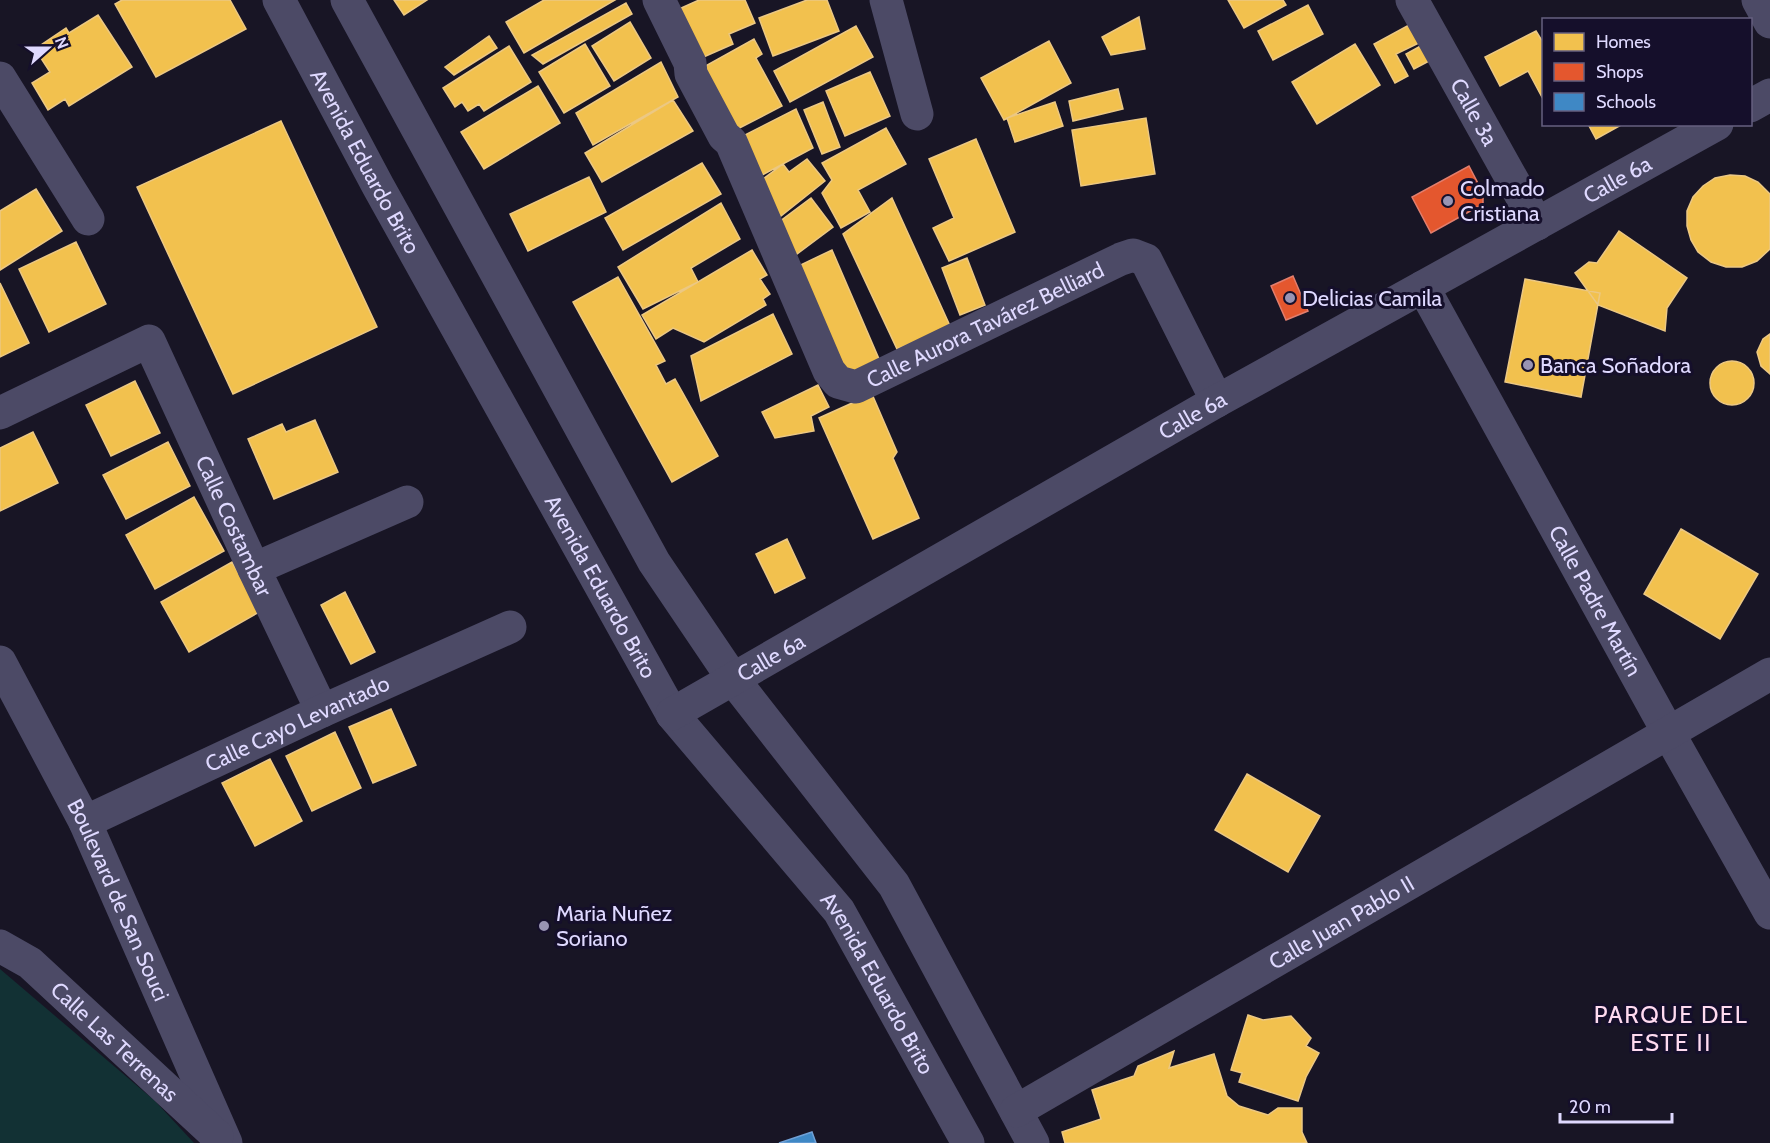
<svg xmlns="http://www.w3.org/2000/svg" width="1770" height="1143" viewBox="0 0 1770 1143" font-family="Cabin,sans-serif">
  <rect width="100%" height="100%" fill="#181525"/>
  <path fill="#123134" d="M 0,969 L 155,1101 L 194,1143 L 0,1143 Z"/>
  <path fill="#f2c14e" stroke="#ecc883" stroke-width="1.5" d="M 122,0 L 230,0 L 246,29 L 156,77 L 115,4 Z
    M 394,0 L 427,0 L 404,15 Z
    M 544,0 L 615,0 L 524,53 L 506,22 Z
    M 699,0 L 745,0 L 755,23 L 729,34 L 733,44 L 690,63 L 668,14 Z
    M 807,0 L 827,0 L 839,31 L 773,56 L 759,18 Z
    M 1228,0 L 1283,0 L 1286,5 L 1244,28 Z
    M 626,3 L 632,14 L 543,64 L 532,55 Z
    M 1308,5 L 1323,34 L 1273,60 L 1258,31 Z
    M 98,15 L 132,67 L 69,106 L 65,99 L 48,110 L 32,83 L 50,72 L 35,49 L 66,28 L 69,33 Z
    M 1139,17 L 1145,49 L 1111,55 L 1102,37 Z
    M 630,22 L 651,58 L 614,81 L 592,46 Z
    M 1409,25 L 1419,43 L 1396,54 L 1408,76 L 1395,83 L 1374,44 Z
    M 856,26 L 873,57 L 790,102 L 774,71 Z
    M 1536,31 L 1544,44 L 1544,101 L 1528,71 L 1500,86 L 1485,57 Z
    M 489,36 L 497,48 L 454,75 L 445,67 Z
    M 754,39 L 762,54 L 756,58 L 782,106 L 724,136 L 691,74 Z
    M 1049,41 L 1071,83 L 1004,120 L 981,78 Z
    M 585,44 L 610,86 L 564,113 L 539,72 Z
    M 1355,44 L 1380,85 L 1317,124 L 1292,82 Z
    M 1424,44 L 1433,59 L 1414,69 L 1406,54 Z
    M 509,46 L 531,82 L 484,111 L 479,104 L 468,111 L 462,102 L 455,107 L 443,88 Z
    M 661,62 L 678,97 L 593,145 L 576,113 Z
    M 870,72 L 890,116 L 845,136 L 826,91 Z
    M 538,86 L 560,123 L 484,169 L 461,132 Z
    M 1118,89 L 1123,109 L 1073,121 L 1069,101 Z
    M 673,100 L 693,131 L 602,182 L 585,153 Z
    M 823,102 L 840,147 L 822,154 L 804,110 Z
    M 1055,102 L 1063,126 L 1015,142 L 1007,118 Z
    M 796,109 L 813,148 L 751,181 L 731,142 Z
    M 1146,118 L 1155,174 L 1081,186 L 1072,130 Z
    M 281,121 L 377,327 L 233,394 L 137,187 Z
    M 1588,124 L 1623,124 L 1596,139 Z
    M 886,128 L 906,164 L 858,190 L 870,212 L 841,228 L 822,193 L 832,180 L 822,163 Z
    M 976,139 L 1015,232 L 949,261 L 933,228 L 954,218 L 929,159 Z
    M 807,159 L 825,181 L 776,220 L 751,188 L 783,164 L 789,172 Z
    M 702,163 L 721,194 L 623,250 L 605,218 Z
    M 1730,175 L 1745,176 L 1758,182 L 1770,194 L 1770,249 L 1757,261 L 1742,267 L 1726,267 L 1711,262 L 1698,252 L 1691,240 L 1687,226 L 1687,211 L 1693,197 L 1703,186 L 1715,178 Z
    M 589,177 L 606,212 L 528,251 L 510,214 Z
    M 36,189 L 62,231 L 0,270 L 0,211 Z
    M 811,198 L 833,227 L 793,257 L 771,228 Z
    M 892,198 L 951,328 L 897,349 L 843,234 Z
    M 721,203 L 740,239 L 691,268 L 698,282 L 643,309 L 618,267 Z
    M 1619,231 L 1687,278 L 1667,308 L 1665,331 L 1598,305 L 1575,273 L 1589,262 L 1597,263 Z
    M 76,242 L 106,304 L 49,332 L 19,269 Z
    M 752,250 L 767,275 L 760,279 L 770,294 L 763,299 L 766,305 L 704,342 L 673,328 L 656,339 L 642,315 Z
    M 832,250 L 879,359 L 847,375 L 790,270 Z
    M 967,258 L 985,305 L 960,315 L 942,268 Z
    M 618,277 L 665,361 L 656,365 L 666,384 L 675,379 L 718,456 L 672,482 L 573,302 Z
    M 1525,279 L 1600,293 L 1581,397 L 1505,382 Z
    M 0,283 L 29,343 L 0,357 Z
    M 773,314 L 792,354 L 701,401 L 691,356 Z
    M 1770,334 L 1770,374 L 1761,366 L 1757,352 L 1763,339 Z
    M1710 383a22 22 0 1 1 44 0a22 22 0 1 1-44 0Z
    M 135,381 L 160,433 L 111,456 L 86,405 Z
    M 818,385 L 829,407 L 811,416 L 814,431 L 775,438 L 762,412 Z
    M 872,394 L 897,452 L 893,458 L 919,518 L 873,539 L 819,418 Z
    M 315,420 L 338,472 L 274,499 L 248,439 L 282,424 L 286,432 Z
    M 33,432 L 58,483 L 0,511 L 0,448 Z
    M 168,442 L 190,486 L 126,519 L 103,475 Z
    M 194,497 L 224,551 L 155,589 L 126,535 Z
    M 1681,529 L 1758,574 L 1720,639 L 1644,594 Z
    M 787,539 L 805,578 L 775,593 L 756,554 Z
    M 232,562 L 261,611 L 189,652 L 161,602 Z
    M 345,592 L 375,652 L 351,664 L 321,605 Z
    M 391,709 L 416,765 L 373,783 L 349,727 Z
    M 335,732 L 361,788 L 312,811 L 286,756 Z
    M 270,759 L 302,821 L 255,846 L 222,783 Z
    M 1247,774 L 1320,816 L 1288,872 L 1215,830 Z
    M 1248,1015 L 1263,1020 L 1291,1016 L 1311,1038 L 1306,1046 L 1319,1053 L 1306,1077 L 1298,1101 L 1239,1082 L 1242,1073 L 1231,1070 Z
    M 1174,1051 L 1169,1068 L 1214,1054 L 1227,1096 L 1239,1106 L 1268,1115 L 1278,1108 L 1302,1108 L 1302,1132 L 1307,1143 L 1065,1143 L 1062,1132 L 1101,1119 L 1092,1090 L 1134,1076 L 1138,1066 Z"/>
  <path fill="#e4572e" stroke="#e27e6d" stroke-width="1.5" d="M 1469,166 L 1483,193 L 1483,204 L 1431,233 L 1412,197 Z
    M 1293,276 L 1308,311 L 1286,320 L 1271,286 Z"/>
  <path fill="#3f88c5" stroke="#6fa0d6" stroke-width="1.5" d="M 812,1132 L 816,1143 L 779,1143 Z"/>
  <g fill="none" stroke-linecap="round" stroke-linejoin="round">
    <g stroke="#4c4a66" stroke-width="33">
      <path id="s1" d="M 279,0 L 378,186 L 672,714 L 839,911 L 968,1143"/>
      <path d="M 347,0 L 654,562 L 733,679 L 894,885 L 1033,1143"/>
      <path id="s2" d="M 659,0 L 690,63 L 691,74 L 724,136 L 731,142 L 829,371 L 838,382 L 856,387 L 1121,259 L 1133,255 L 1146,260 L 1217,401"/>
      <path d="M 886,0 L 917,114"/>
      <path id="s3" d="M 1412,0 L 1537,224"/>
      <path d="M 1758,0 L 1770,22"/>
      <path d="M 0,78 L 88,219"/>
      <path d="M 1750,106 L 1770,95"/>
      <path id="s4" d="M 1423,287 L 1668,732 L 1770,913"/>
      <path id="s5" d="M 0,413 L 149,341 L 254,569 L 322,711"/>
      <path d="M 254,569 L 407,502"/>
      <path id="s6" d="M 0,662 L 85,822 L 226,1143"/>
      <path id="s7" d="M 672,714 L 1217,401 L 1717,124"/>
      <path id="s8" d="M 85,822 L 322,711 L 510,627"/>
      <path id="s9" d="M 0,946 L 30,963 L 217,1136"/>
      <path id="s10" d="M 1016,1111 L 1770,674"/>
    </g>
  </g>
  <g fill="#9994b3" stroke="#150f2b" stroke-width="2">
    <circle cx="1448" cy="201" r="6"/>
    <circle cx="1290" cy="298" r="6"/>
    <circle cx="1528" cy="365" r="6"/>
    <circle cx="544" cy="926" r="6"/>
  </g>
  <g text-anchor="middle" stroke-width="6" stroke-linejoin="round" paint-order="stroke">
    <g font-size="22" fill="#dfd9ff" stroke="#150f2b">
      <text dy="8" stroke="none"><textPath href="#s3" startOffset="128">Calle 3a</textPath></text>
      <text dy="8" stroke="none"><textPath href="#s1" startOffset="183">Avenida Eduardo Brito</textPath></text>
      <text dy="8" stroke="none"><textPath href="#s7" startOffset="1086">Calle 6a</textPath></text>
      <text dy="8" stroke="none"><textPath href="#s2" startOffset="586">Calle Aurora Tavárez Belliard</textPath></text>
      <text dy="8" stroke="none"><textPath href="#s7" startOffset="600">Calle 6a</textPath></text>
      <text dy="8" stroke="none"><textPath href="#s5" startOffset="369">Calle Costambar</textPath></text>
      <text dy="8" stroke="none"><textPath href="#s1" startOffset="669">Avenida Eduardo Brito</textPath></text>
      <text dy="8" stroke="none"><textPath href="#s4" startOffset="358">Calle Padre Martín</textPath></text>
      <text dy="8" stroke="none"><textPath href="#s7" startOffset="114">Calle 6a</textPath></text>
      <text dy="8" stroke="none"><textPath href="#s8" startOffset="234">Calle Cayo Levantado</textPath></text>
      <text dy="8" stroke="none"><textPath href="#s6" startOffset="266">Boulevard de San Souci</textPath></text>
      <text dy="8" stroke="none"><textPath href="#s10" startOffset="376">Calle Juan Pablo II</textPath></text>
      <text dy="8" stroke="none"><textPath href="#s1" startOffset="1155">Avenida Eduardo Brito</textPath></text>
      <text dy="8" stroke="none"><textPath href="#s9" startOffset="150">Calle Las Terrenas</textPath></text>
    </g>
    <g font-size="22" fill="#dfd9ff" stroke="#150f2b" text-anchor="start">
      <text x="1460" y="196">Colmado<tspan x="1460" dy="25">Cristiana</tspan></text>
      <text x="1302" y="306">Delicias Camila</text>
      <text x="1540" y="373">Banca Soñadora</text>
      <text x="556" y="921">Maria Nuñez<tspan x="556" dy="25">Soriano</tspan></text>
    </g>
    <g font-size="24" letter-spacing="1.5" fill="#ffdbf0" stroke="#150f2b">
      <text x="1671" y="1023">PARQUE DEL<tspan x="1671" dy="28">ESTE II</tspan></text>
    </g>
  </g>
  <rect x="1542" y="18" width="210" height="108" fill="#150f2b" stroke="#666080" stroke-width="1.5"/>
  <rect x="1554" y="33" width="30" height="18" fill="#f2c14e" stroke="#666080" stroke-width="1.5"/>
  <text x="1596" y="48" font-size="18" fill="#dfd9ff">Homes</text>
  <rect x="1554" y="63" width="30" height="18" fill="#e4572e" stroke="#666080" stroke-width="1.5"/>
  <text x="1596" y="78" font-size="18" fill="#dfd9ff">Shops</text>
  <rect x="1554" y="93" width="30" height="18" fill="#3f88c5" stroke="#666080" stroke-width="1.5"/>
  <text x="1596" y="108" font-size="18" fill="#dfd9ff">Schools</text>
  <g transform="translate(48 48) rotate(69)" stroke="#150f2b" stroke-width="4.5" paint-order="stroke">
  <path d="M0-4.5L10 22L0 15L-10 22Z" fill="#dfd9ff"/>
  <text y="-9" font-size="16" font-weight="bold" text-anchor="middle" fill="#dfd9ff">N</text>
  </g>
  <path d="M1560 1113v9h112v-9" fill="none" stroke="#dfd9ff" stroke-width="3"/>
  <text x="1569" y="1113" font-size="18" fill="#dfd9ff" stroke="#150f2b" stroke-width="4.5" paint-order="stroke">20 m</text>
</svg>
